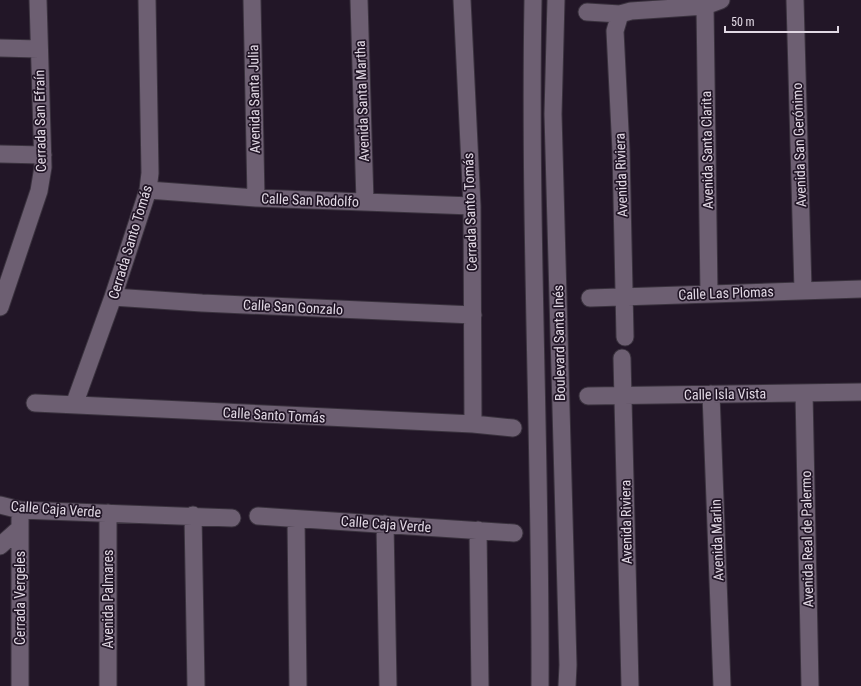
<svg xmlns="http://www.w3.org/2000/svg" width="861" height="686" viewBox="0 0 861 686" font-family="'Roboto Condensed',sans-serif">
  <rect width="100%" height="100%" fill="#221627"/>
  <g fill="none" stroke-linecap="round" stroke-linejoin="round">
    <defs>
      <path id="minor" d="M 252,0 L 256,198
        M 359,0 L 365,202
        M 462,0 L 472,206 L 473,424
        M 533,0 C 529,229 541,457 540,686
        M 556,0 L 553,114 L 568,665 L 567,686
        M 795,0 L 803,290
        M 705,6 L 709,294
        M 587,12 L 620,14 L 631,11 L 705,6 L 721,0
        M 620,14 L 615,31 L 621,151 L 625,337
        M 0,48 L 39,49
        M 0,154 L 43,155
        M 148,190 L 256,198 L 472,206
        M 113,297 L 202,303 L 473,315
        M 590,298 L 861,289
        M 0,307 L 39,191 L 43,167 L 38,0
        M 622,358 L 630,686
        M 804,393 L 810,686
        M 711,394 L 722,686
        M 588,396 L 861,392
        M 35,403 L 473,424 L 513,428
        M 74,405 L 113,297 L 148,190 L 150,173 L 147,0
        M 0,505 L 20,510 L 232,518
        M 20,510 L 20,686
        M 193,515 L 196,686
        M 258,516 L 514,533
        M 296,519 L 298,686
        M 385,524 L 388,686
        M 478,530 L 480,686
        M 0,546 L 20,528
        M 108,686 L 108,513"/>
    </defs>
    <use href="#minor" stroke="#3a323e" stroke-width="19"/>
    <use href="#minor" stroke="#6d5f72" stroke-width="17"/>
  </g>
  <g text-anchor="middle" stroke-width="3.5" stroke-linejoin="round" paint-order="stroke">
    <g font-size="14" fill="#e1d8e4" stroke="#221627">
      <text transform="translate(254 99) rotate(-91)" y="5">Avenida Santa Julia</text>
      <text transform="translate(362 101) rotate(-92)" y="5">Avenida Santa Martha</text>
      <text transform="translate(40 121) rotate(-91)" y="5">Cerrada San Efraín</text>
      <text transform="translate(799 145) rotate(-92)" y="5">Avenida San Gerónimo</text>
      <text transform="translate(707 150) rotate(-91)" y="5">Avenida Santa Clarita</text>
      <text transform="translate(621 175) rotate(-92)" y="5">Avenida Riviera</text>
      <text transform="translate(310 200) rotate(2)" y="5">Calle San Rodolfo</text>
      <text transform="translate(470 212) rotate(-92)" y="5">Cerrada Santo Tomás</text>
      <text transform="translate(130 242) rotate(-73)" y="5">Cerrada Santo Tomás</text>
      <text transform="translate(726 293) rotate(-2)" y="5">Calle Las Plomas</text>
      <text transform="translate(293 307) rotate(3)" y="5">Calle San Gonzalo</text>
      <text transform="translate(559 343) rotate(-91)" y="5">Boulevard Santa Inés</text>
      <text transform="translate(725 394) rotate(-1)" y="5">Calle Isla Vista</text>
      <text transform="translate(274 415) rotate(3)" y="5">Calle Santo Tomás</text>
      <text transform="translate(56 509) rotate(4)" y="5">Calle Caja Verde</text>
      <text transform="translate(626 522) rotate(-91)" y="5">Avenida Riviera</text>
      <text transform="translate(386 524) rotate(4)" y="5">Calle Caja Verde</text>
      <text transform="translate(807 539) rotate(-91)" y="5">Avenida Real de Palermo</text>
      <text transform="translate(717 540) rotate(-92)" y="5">Avenida Marlin</text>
      <text transform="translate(20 598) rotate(-90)" y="5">Cerrada Vergeles</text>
      <text transform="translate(108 599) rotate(-90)" y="5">Avenida Palmares</text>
    </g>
  </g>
  <path d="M725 26v6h113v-6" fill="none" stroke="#e1d8e4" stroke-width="2"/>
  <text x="731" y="26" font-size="12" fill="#e1d8e4" stroke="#221627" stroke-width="3" paint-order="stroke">50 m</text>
</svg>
